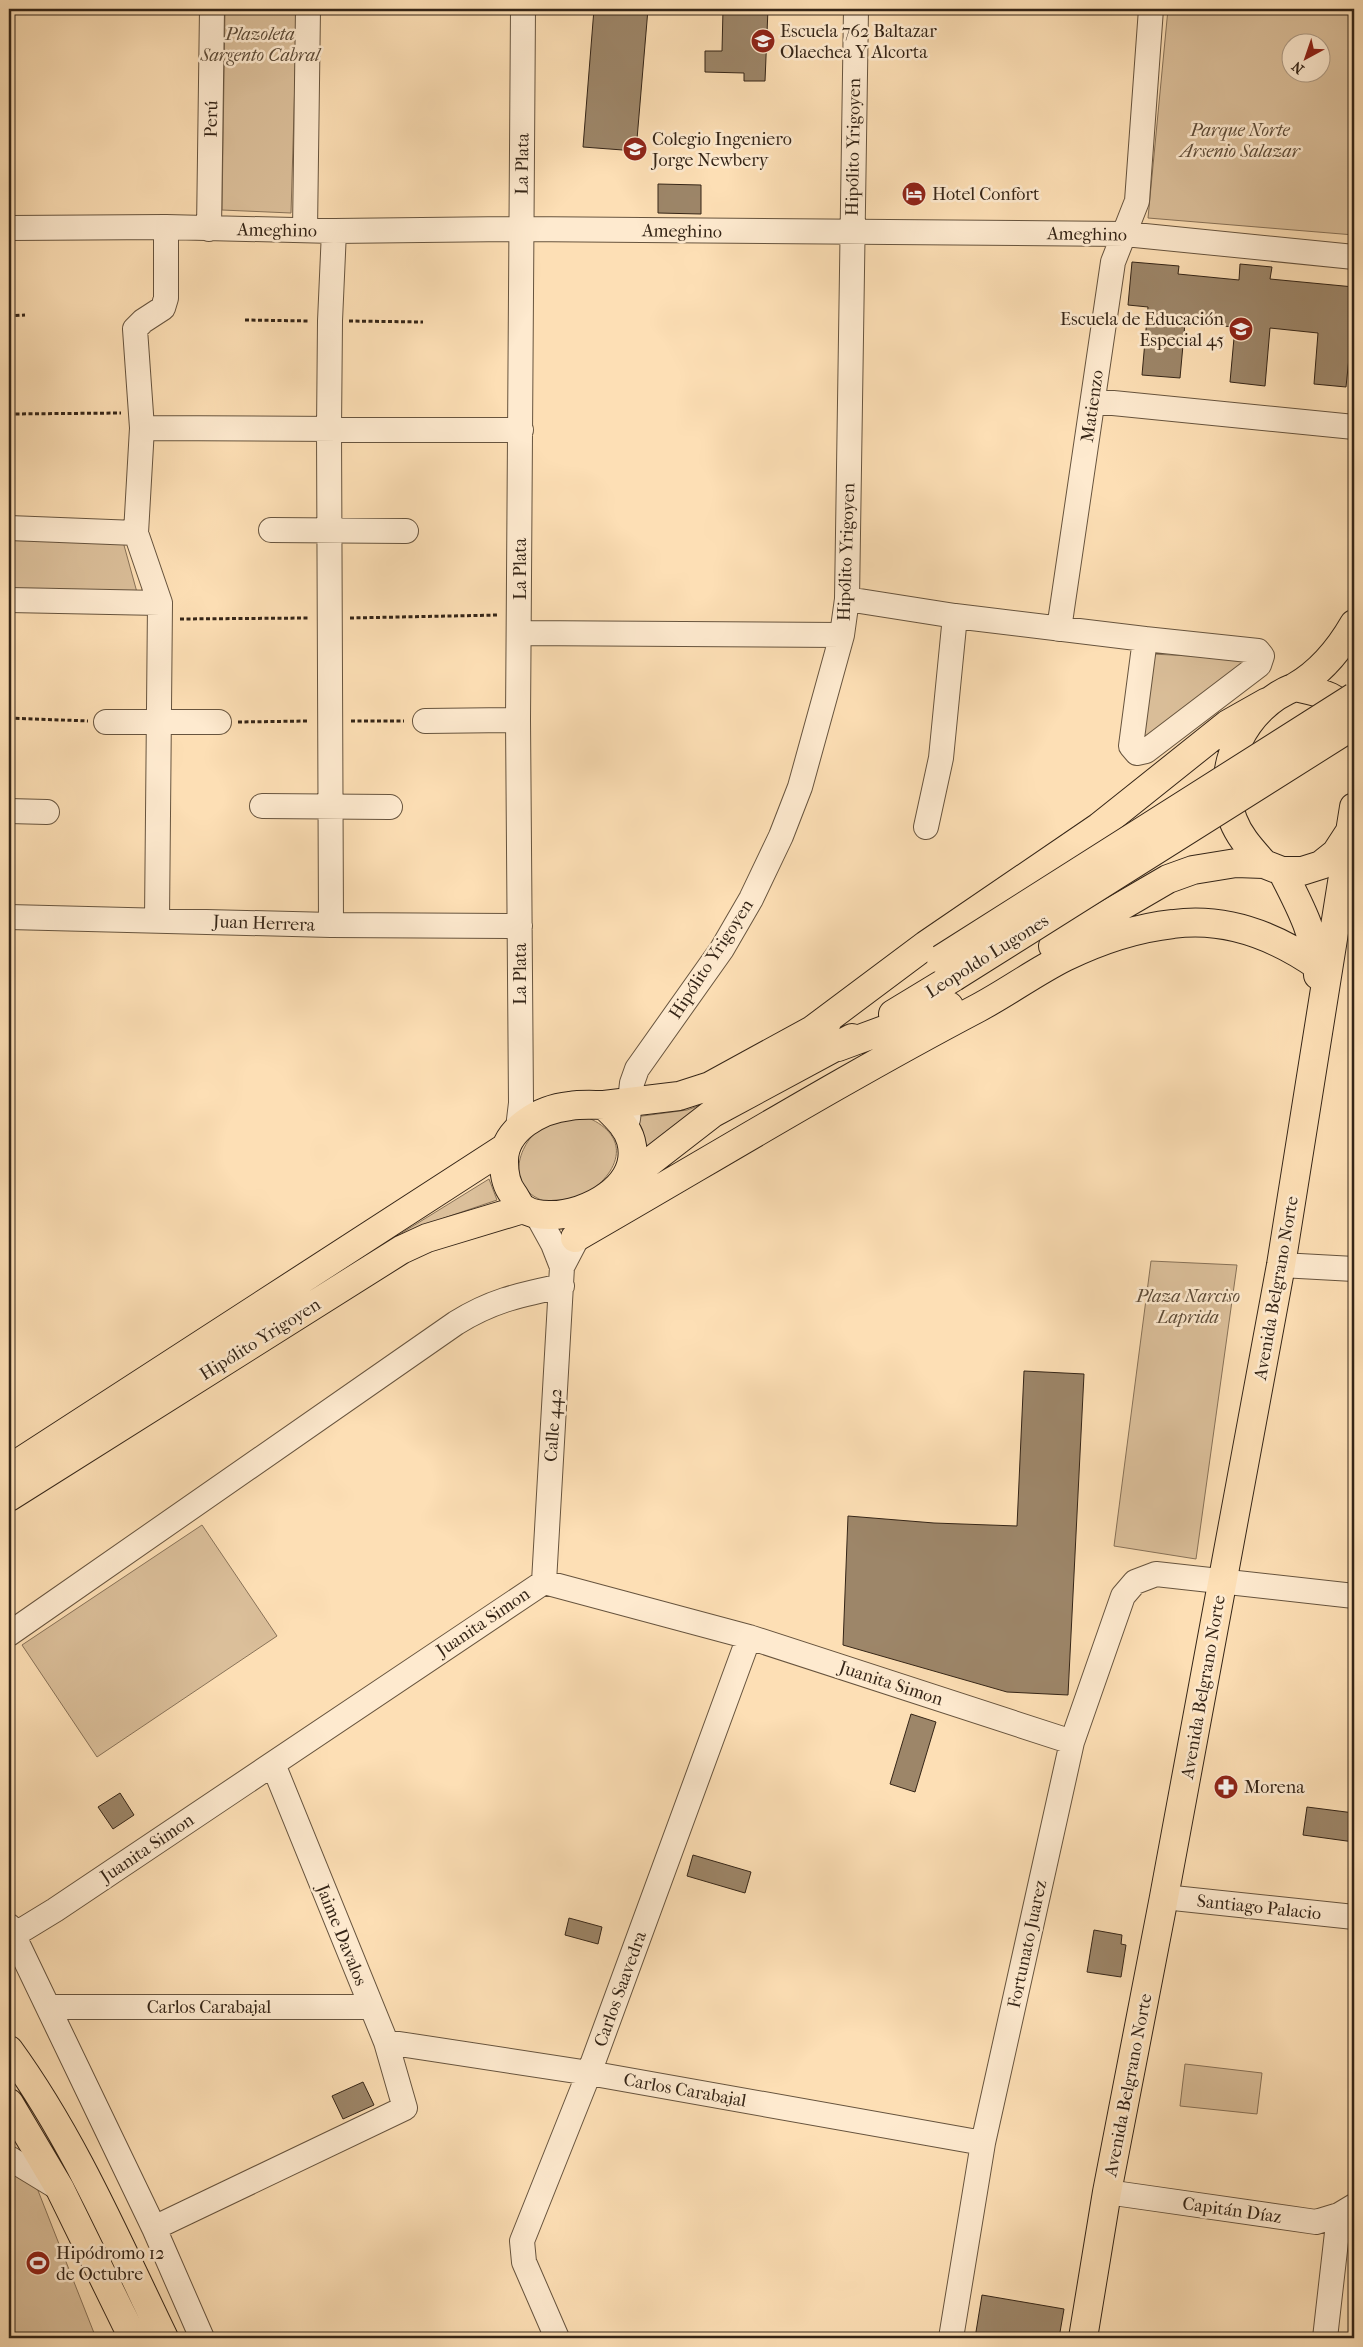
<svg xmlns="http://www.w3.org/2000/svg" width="1363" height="2347" viewBox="0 0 1363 2347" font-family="'IM FELL French Canon',serif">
  <rect width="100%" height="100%" fill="#fddfb5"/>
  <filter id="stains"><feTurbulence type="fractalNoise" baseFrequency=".004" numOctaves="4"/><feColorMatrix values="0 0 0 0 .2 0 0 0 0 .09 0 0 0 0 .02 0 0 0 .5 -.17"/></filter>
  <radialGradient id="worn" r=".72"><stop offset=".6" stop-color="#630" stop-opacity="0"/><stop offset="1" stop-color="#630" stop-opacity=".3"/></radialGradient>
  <path fill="#dbbf9a" stroke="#887258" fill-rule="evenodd" d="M 225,9 L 297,9 L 291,213 L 222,210 Z
    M 1168,9 L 1354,9 L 1354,235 L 1148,218 ZM 1320,42 L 1320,72 L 1290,72 L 1290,42 Z
    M 9,537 L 122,538 L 138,596 L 9,594 Z
    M 1152,654 L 1251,659 L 1145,739 L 1140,736 Z
    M 718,1099 L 646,1152 L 642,1129 L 635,1117 L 687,1110 Z
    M 584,1116 C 663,1147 578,1221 537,1198 C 503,1180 522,1135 550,1122 C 559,1117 574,1118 584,1116 Z
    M 489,1179 L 497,1200 L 444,1218 L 392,1239 Z
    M 1151,1261 L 1237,1265 L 1196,1559 L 1114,1546 Z
    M 202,1525 L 277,1636 L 97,1757 L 22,1645 Z
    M 1185,2064 L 1262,2073 L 1257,2114 L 1180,2106 Z
    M 9,2147 L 37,2188 L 96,2338 L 9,2338 Z"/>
  <path fill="#9d8669" stroke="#352517" d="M 594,9 L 648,9 L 636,151 L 583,147 Z
    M 723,9 L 768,9 L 765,81 L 744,81 L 744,73 L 705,72 L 705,51 L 722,51 Z
    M 658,184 L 701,185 L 701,214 L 658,213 Z
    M 1132,262 L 1179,266 L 1178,274 L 1239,280 L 1240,264 L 1272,267 L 1270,279 L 1354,287 L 1354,338 L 1351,338 L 1346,387 L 1314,384 L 1318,333 L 1270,328 L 1265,386 L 1230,382 L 1235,327 L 1185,323 L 1180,378 L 1142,375 L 1148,307 L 1128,305 Z
    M 1024,1371 L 1084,1374 L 1068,1695 L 1007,1692 L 843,1645 L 848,1516 L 934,1523 L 1017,1526 Z
    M 911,1714 L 936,1722 L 915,1792 L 890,1784 Z
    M 120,1793 L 134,1815 L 113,1829 L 98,1807 Z
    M 1307,1807 L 1354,1813 L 1354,1842 L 1303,1835 Z
    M 693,1855 L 751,1872 L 745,1893 L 687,1876 Z
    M 569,1918 L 602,1927 L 598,1944 L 565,1935 Z
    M 1094,1930 L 1122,1935 L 1121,1944 L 1126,1945 L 1121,1977 L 1087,1972 Z
    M 363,2082 L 374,2105 L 343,2119 L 332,2096 Z
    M 982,2295 L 1064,2309 L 1059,2338 L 975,2338 Z"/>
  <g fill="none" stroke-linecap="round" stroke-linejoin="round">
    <defs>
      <path id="minor" d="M 166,227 L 166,298 L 163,308 L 143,321 L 135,329 L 142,428 L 521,430
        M 9,228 L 166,227 L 334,231 L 521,229 L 1125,234 L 1354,257
        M 209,229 L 212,9
        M 305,230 L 308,9
        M 1093,401 L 1354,427
        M 9,528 L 136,533 L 160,603
        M 271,530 L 406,531
        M 136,533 L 142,428
        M 847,599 L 955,616 L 1145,639
        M 9,600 L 160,603 L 157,920
        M 1059,629 L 1113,262 L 1137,201 L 1151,9
        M 519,633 L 842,635
        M 1145,639 L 1258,651 L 1262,656 L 1259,665 L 1146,751 L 1137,753 L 1131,746 Z
        M 425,721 L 518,720
        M 106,722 L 219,722
        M 262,806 L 390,807
        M 9,811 L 47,812
        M 926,827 L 941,758 L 955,616
        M 9,917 L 331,925 L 520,926
        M 331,925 L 329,429 L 330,321 L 334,231
        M 628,1119 L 632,1083 L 637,1069 L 722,949 L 751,899 L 781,836 L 800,787 L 842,635 L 847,599 L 856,9
        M 518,1128 L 521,1103 L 518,720 L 523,9
        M 537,1215 L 553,1244 L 562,1267 L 585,1223
        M 1281,1265 L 1354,1269
        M 544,1582 L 562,1267
        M 9,1634 L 456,1323 C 493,1300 520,1295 562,1286
        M 1164,1897 L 1354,1917
        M 9,1926 L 154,2228 L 202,2338
        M 14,1935 L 55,1910 L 544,1582 L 749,1637 L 1072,1742
        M 48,2007 L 370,2007
        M 386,2042 L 589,2073 L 983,2143
        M 9,2158 L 60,2189
        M 1107,2192 L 1316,2222 L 1339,2215 L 1354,2206
        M 154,2228 L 405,2108 L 386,2042 L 273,1764
        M 557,2338 L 524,2262 L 522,2241 L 589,2073 L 749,1637
        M 951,2338 L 983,2143 L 1072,1742 L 1123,1596 L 1135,1582 L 1156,1574 L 1354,1596
        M 1325,2338 L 1339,2215"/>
      <path id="major" d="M 1295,687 C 1321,672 1339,650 1354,624
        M 1264,864 C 1252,850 1240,838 1233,820 C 1214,768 1245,706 1295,687 C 1322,693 1337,695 1354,718
        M 1282,871 C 1299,904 1317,937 1318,975
        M 1053,946 L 1168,879 L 1193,870 L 1236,863 L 1264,864 L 1282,871 L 1302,871 L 1321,865 L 1336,853 L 1349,833
        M 893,1014 L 954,977
        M 811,1031 L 926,945 L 1099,827 L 1228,724 L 1267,702
        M 838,1047 L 949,1006
        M 604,1105 C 615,1116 627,1126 631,1141 C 643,1186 586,1216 549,1215 C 541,1215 531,1214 524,1209 C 519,1206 516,1198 513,1194 C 506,1185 504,1173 504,1162 C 503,1129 541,1109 570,1106 C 581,1104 593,1105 604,1105 Z
        M 604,1105 L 679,1096 L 710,1086 L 827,1022
        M 620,1185 L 713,1113 L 852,1038
        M 575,1238 C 709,1161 841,1080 978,1008 C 1008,992 1035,972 1065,957 C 1098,941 1136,928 1173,924 C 1225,917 1275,936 1318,966
        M 9,1469 L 503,1149
        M 9,1497 L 401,1250 L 427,1238 L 523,1209
        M 1083,2338 L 1107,2192 L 1164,1897 L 1281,1265 L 1354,807"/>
      <path id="highway" d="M 9,2050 C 73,2138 117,2241 164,2338
        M 9,2103 L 60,2189 L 133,2338"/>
    </defs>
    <use href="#minor" stroke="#67543e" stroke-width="26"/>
    <use href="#major" stroke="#352517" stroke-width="30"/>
    <use href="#highway" stroke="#352517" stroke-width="30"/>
    <path stroke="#352517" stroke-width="3" stroke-dasharray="4 2.5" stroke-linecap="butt" d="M 9,316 L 25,315
      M 245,320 L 310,321
      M 349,321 L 423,322
      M 9,414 L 121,413
      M 350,618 L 499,615
      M 180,619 L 309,618
      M 9,718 L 88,721
      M 351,721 L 404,721
      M 238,722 L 309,721"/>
    <use href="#minor" stroke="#feeacf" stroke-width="24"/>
    <use href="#major" stroke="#fddfb5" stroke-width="28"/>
    <use href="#highway" stroke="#fddfb5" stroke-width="28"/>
    <defs>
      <path id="major-bridge" d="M 941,959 L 1354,697
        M 954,977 L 1354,725"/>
    </defs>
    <use href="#major-bridge" stroke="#352517" stroke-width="30" stroke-linecap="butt"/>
    <use href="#major-bridge" stroke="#fddfb5" stroke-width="28"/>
  </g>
  <defs>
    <symbol id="school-disc" viewBox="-11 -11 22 22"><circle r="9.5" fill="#8f2418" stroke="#feeacf"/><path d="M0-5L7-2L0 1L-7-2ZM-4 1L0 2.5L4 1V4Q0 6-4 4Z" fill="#fff"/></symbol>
    <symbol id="hotel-disc" viewBox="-11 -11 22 22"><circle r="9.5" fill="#8f2418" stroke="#feeacf"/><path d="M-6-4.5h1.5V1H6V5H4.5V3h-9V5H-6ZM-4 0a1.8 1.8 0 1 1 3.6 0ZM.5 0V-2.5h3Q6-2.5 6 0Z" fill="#fff"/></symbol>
    <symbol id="pharmacy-disc" viewBox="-11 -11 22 22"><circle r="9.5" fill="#8f2418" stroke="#feeacf"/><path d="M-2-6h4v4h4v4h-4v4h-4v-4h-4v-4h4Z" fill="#fff"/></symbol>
    <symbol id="stadium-disc" viewBox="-11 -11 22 22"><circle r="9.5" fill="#8f2418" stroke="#feeacf"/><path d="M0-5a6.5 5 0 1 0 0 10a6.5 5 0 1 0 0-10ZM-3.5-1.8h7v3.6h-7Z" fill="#fff"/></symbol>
  </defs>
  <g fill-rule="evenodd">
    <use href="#school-disc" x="749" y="27" width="28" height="28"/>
    <use href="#school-disc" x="621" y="135" width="28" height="28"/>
    <use href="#hotel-disc" x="900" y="180" width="28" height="28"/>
    <use href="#school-disc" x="1227" y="315" width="28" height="28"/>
    <use href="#pharmacy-disc" x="1212" y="1773" width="28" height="28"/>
    <use href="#stadium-disc" x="24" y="2249" width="28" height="28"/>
  </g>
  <g text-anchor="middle" stroke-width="5" stroke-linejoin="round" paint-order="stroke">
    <g font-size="18" fill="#352517" stroke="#feeacf" text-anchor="start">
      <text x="780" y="37">Escuela 762 Baltazar<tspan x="780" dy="21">Olaechea Y Alcorta</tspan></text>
      <text x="652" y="145">Colegio Ingeniero<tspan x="652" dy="21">Jorge Newbery</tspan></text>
      <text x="932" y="200">Hotel Confort</text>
      <text x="1224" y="325" text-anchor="end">Escuela de Educación<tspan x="1224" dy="21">Especial 45</tspan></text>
      <text x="1244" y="1793">Morena</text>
      <text x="56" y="2259">Hipódromo 12<tspan x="56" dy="21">de Octubre</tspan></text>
    </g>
    <g font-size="18" font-style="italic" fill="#5e4c38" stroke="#feeacf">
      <text x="260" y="40">Plazoleta<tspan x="260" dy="21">Sargento Cabral</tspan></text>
      <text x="1240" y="136">Parque Norte<tspan x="1240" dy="21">Arsenio Salazar</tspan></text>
      <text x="1188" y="1302">Plaza Narciso<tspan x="1188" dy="21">Laprida</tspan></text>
    </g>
    <g font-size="18" fill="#352517" stroke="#feeacf">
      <text transform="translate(211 119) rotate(-89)" y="6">Perú</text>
      <text transform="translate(853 147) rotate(-89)" y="6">Hipólito Yrigoyen</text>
      <text transform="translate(522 164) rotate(-89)" y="6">La Plata</text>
      <text transform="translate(277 230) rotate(1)" y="6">Ameghino</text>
      <text transform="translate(682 231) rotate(1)" y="6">Ameghino</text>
      <text transform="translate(1087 234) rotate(1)" y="6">Ameghino</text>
      <text transform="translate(1092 406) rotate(-82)" y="6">Matienzo</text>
      <text transform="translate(846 552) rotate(-88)" y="6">Hipólito Yrigoyen</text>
      <text transform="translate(520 569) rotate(-90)" y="6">La Plata</text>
      <text transform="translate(264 923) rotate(2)" y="6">Juan Herrera</text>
      <text transform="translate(987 956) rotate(-32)" y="6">Leopoldo Lugones</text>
      <text transform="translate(711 959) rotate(-57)" y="6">Hipólito Yrigoyen</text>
      <text transform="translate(520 974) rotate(-90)" y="6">La Plata</text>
      <text transform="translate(1276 1288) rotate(-80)" y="6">Avenida Belgrano Norte</text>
      <text transform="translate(260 1339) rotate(-32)" y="6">Hipólito Yrigoyen</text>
      <text transform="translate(553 1425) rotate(-86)" y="6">Calle 442</text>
      <text transform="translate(483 1622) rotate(-34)" y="6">Juanita Simon</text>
      <text transform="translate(891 1683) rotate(18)" y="6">Juanita Simon</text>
      <text transform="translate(1203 1687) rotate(-80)" y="6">Avenida Belgrano Norte</text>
      <text transform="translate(147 1848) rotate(-34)" y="6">Juanita Simon</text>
      <text transform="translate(1259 1907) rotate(6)" y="6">Santiago Palacio</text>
      <text transform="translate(342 1935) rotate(68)" y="6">Jaime Davalos</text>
      <text transform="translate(1027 1944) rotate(-78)" y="6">Fortunato Juarez</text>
      <text transform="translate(620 1989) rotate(-70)" y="6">Carlos Saavedra</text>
      <text x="209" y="2013">Carlos Carabajal</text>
      <text transform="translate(1128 2085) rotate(-79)" y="6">Avenida Belgrano Norte</text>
      <text transform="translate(685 2090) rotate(10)" y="6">Carlos Carabajal</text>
      <text transform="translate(1232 2210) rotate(8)" y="6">Capitán Díaz</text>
    </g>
  </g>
  <rect width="1363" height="2347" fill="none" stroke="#fddfb5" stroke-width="30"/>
  <rect x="10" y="10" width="1343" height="2327" fill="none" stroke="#352517" stroke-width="2.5"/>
  <rect x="15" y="15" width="1333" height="2317" fill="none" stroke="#352517"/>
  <g transform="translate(1306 58) rotate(220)"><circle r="24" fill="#feeacf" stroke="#ae9b85"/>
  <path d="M0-4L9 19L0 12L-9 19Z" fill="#8f2418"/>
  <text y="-8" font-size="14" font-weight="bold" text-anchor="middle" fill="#352517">N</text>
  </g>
  <rect width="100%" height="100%" filter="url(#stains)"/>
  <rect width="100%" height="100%" fill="url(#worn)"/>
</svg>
